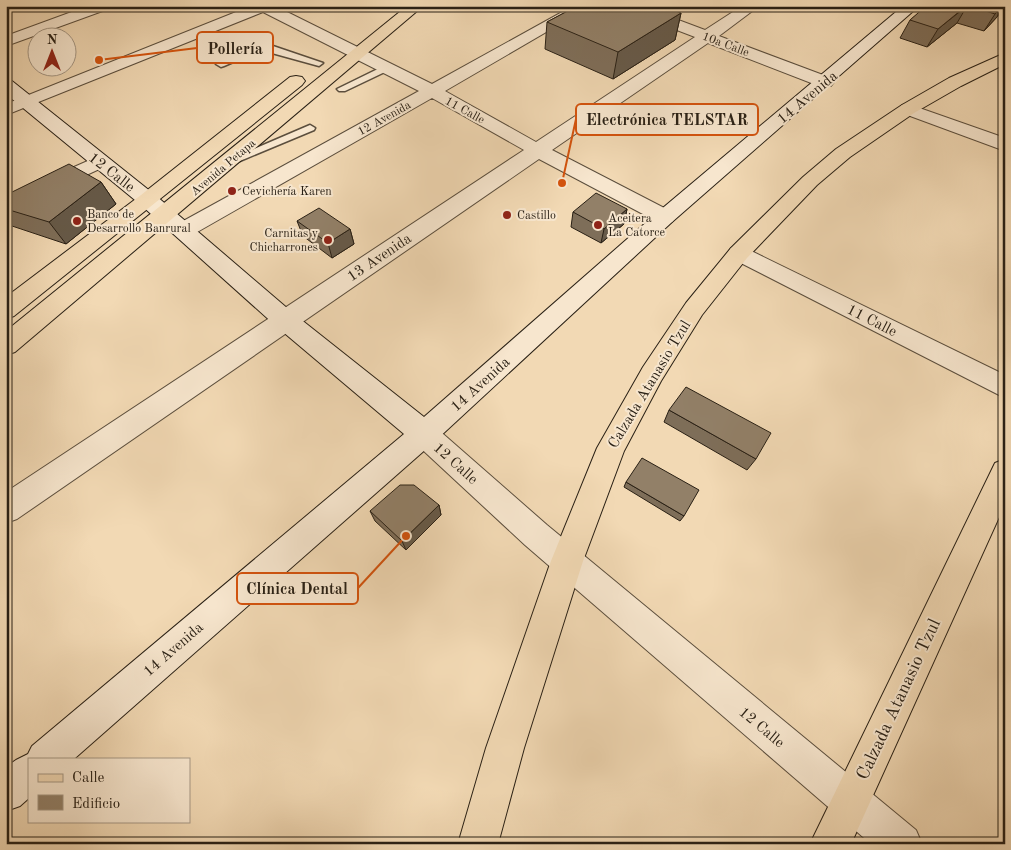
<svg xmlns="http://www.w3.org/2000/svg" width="1011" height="850" viewBox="0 0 1011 850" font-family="'Old Standard TT',serif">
  <rect width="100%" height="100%" fill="#f2d9b4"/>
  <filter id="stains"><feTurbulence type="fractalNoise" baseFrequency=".004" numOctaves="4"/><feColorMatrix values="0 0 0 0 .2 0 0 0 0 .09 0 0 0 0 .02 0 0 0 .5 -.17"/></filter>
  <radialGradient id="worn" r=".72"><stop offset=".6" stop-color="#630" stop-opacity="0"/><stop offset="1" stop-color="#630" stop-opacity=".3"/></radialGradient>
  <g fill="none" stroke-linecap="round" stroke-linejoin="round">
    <defs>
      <path id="lane" d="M 260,44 L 270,45 L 323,63 L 319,66 L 261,50 L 224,66 L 221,67 L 216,64 Z
        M 386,65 L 391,68 L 389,70 L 345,91 L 339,91 L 337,89 Z
        M 310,125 L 315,128 L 314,130 L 235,163 L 227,163 L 226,161 Z"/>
      <path id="street" d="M 88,6 L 110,6 L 108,9 L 6,46 L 6,36 Z
        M 251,6 L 275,6 L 432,84 L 573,6 L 591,6 L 445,91 L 536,142 L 695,37 L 622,9 L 620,6 L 641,6 L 705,30 L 742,6 L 759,6 L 719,36 L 831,78 L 834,82 L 831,86 L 819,86 L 708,43 L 552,150 L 672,212 L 676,217 L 672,222 L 665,224 L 658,222 L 539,159 L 17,519 L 6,523 L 6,492 L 524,150 L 432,98 L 192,235 L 184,237 L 176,235 L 173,230 L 176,225 L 419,91 L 263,12 L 6,115 L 6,104 Z
        M 975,6 L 998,6 L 1005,8 L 1005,17 L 977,9 Z
        M 908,104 L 1005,138 L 1005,151 L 902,113 L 899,109 L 902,105 Z
        M 99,156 L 106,158 L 109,162 L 106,166 L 6,212 L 6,197 Z
        M 739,245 L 1005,375 L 1005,398 L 731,258 L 728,253 L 731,248 Z
        M 424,422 L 434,426 L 547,525 L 916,830 L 922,844 L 871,844 L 525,545 L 414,442 L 410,434 L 414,426 Z"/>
      <path id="secondary" d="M 903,6 L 919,6 L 672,222 L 434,442 L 74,759 L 29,759 L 29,798 L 20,806 L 6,811 L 6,767 L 16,760 L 28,754 L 32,746 L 404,434 L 276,326 L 141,205 L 6,94 L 6,80 L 12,81 L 155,195 L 294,314 L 424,417 L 658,212 Z"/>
      <path id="primary" d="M 407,6 L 423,6 L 15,352 L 6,355 L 6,331 Z
        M 1005,53 L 1005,64 L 961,86 L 914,113 L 850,157 L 817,185 L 747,258 L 702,315 L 661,381 L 624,451 L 583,561 L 524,748 L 498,844 L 458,844 L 486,748 L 551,561 L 597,448 L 643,367 L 686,303 L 731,248 L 803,177 L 836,149 L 902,105 L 949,78 Z
        M 296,76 L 302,77 L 305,81 L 302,85 L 14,316 L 6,319 L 6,297 L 141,195 L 290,77 Z
        M 1005,459 L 1005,504 L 851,844 L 810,844 L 995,463 Z"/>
    </defs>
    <use href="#lane" stroke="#5b4e3d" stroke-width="3"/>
    <use href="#street" stroke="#5b4e3d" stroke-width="2"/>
    <use href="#secondary" stroke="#292015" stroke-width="2"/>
    <use href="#primary" stroke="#292015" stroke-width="2"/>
    <use href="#lane" fill="#f7e6ce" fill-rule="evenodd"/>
    <use href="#street" fill="#f7e6ce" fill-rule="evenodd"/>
    <use href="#secondary" fill="#f7e6ce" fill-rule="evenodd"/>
    <use href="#primary" fill="#f2d9b4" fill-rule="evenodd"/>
  </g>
  <path fill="#7e6e59" stroke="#292015" d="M 577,6 L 685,6 L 677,11 L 681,13 L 675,40 L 613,79 L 545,49 L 547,22 Z
    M 919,6 L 1003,6 L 997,17 L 984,31 L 957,23 L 927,47 L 900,38 L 910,20 L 920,12 L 916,11 Z
    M 101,182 L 116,204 L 66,244 L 9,225 L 6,222 L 6,195 Z
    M 627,209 L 624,224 L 601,243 L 571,227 L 573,212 Z
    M 297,221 L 350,229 L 354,244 L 332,258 L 303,236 Z
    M 669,410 L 756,459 L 747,470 L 664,422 Z
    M 626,482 L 684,516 L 680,521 L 624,487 Z
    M 439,505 L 441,515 L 406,550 L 375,521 L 370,511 Z"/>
  <path fill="#665a49" stroke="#292015" d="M 673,6 L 685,6 L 671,15 Z
    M 967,6 L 957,23 L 927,47 L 938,29 Z
    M 1002,6 L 1003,6 L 997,17 L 984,31 L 995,14 Z
    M 681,13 L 675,40 L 613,79 L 618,52 Z
    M 101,182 L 116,204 L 66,244 L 49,222 Z
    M 627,209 L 624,224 L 601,243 L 604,229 Z
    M 350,229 L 354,244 L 332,258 L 328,243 Z
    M 439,505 L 441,515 L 406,550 L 402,541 Z"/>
  <path fill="#928068" stroke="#292015" d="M 577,6 L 662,6 L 681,13 L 618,52 L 547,22 Z
    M 926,6 L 966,6 L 938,29 L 910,20 Z
    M 970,6 L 1002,6 L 995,14 Z
    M 69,164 L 101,182 L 49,222 L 6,209 L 6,195 Z
    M 596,193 L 627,209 L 604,229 L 573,212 Z
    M 319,208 L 350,229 L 328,243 L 297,221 Z
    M 686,387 L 771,433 L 756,459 L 669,410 Z
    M 642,458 L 699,490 L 684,516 L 626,482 Z
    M 400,485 L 414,485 L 439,505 L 402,541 L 370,511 Z"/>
  <g fill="#8f2418" stroke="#f7e6ce" stroke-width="2">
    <circle cx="232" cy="191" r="5"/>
    <circle cx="507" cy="215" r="5"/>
    <circle cx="77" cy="221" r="5"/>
    <circle cx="598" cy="225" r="5"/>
    <circle cx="328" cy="240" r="5"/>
  </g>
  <g text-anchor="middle" stroke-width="4" stroke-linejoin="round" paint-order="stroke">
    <g font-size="12" fill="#292015" stroke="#f7e6ce">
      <text transform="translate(726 44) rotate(21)" y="4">10a Calle</text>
      <text transform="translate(465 110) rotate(29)" y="4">11 Calle</text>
      <text transform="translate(384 118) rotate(-29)" y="4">12 Avenida</text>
      <text transform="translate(223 167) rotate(-40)" y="4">Avenida Petapa</text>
    </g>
    <g font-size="12" fill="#292015" stroke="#f7e6ce" text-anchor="start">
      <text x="242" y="195">Cevichería Karen</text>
      <text x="87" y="218">Banco de<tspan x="87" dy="14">Desarrollo Banrural</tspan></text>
      <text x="517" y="219">Castillo</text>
      <text x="608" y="222">Aceitera<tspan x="608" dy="14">La Catorce</tspan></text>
      <text x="318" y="237" text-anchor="end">Carnitas y<tspan x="318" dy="14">Chicharrones</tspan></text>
    </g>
    <g font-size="15" fill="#292015" stroke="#f7e6ce">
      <text transform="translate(807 97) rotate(-40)" y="5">14 Avenida</text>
      <text transform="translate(112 172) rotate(38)" y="5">12 Calle</text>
      <text transform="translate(379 257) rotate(-34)" y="5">13 Avenida</text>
      <text transform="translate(872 320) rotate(27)" y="5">11 Calle</text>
      <text transform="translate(480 384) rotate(-42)" y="5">14 Avenida</text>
      <text transform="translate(649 384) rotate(-59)" y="5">Calzada Atanasio Tzul</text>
      <text transform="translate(456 463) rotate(42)" y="5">12 Calle</text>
      <text transform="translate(173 649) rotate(-41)" y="5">14 Avenida</text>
      <text transform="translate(762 727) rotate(40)" y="5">12 Calle</text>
    </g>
    <g font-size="18" fill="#292015" stroke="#f7e6ce">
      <text transform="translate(898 699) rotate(-65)" y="6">Calzada Atanasio Tzul</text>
    </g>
  </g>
  <path fill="none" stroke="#d5530d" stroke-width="2" d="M99 60L197 48M562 183L576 119M406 536L358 588"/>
  <g fill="#d5530d" stroke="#f7e6ce" stroke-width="2">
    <circle cx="99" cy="60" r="5"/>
    <circle cx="562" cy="183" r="5"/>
    <circle cx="406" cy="536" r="5"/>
  </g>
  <g fill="#f7e6ce" stroke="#d5530d" stroke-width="2">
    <rect x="197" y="32" width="76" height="31" rx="5"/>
    <rect x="576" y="104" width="182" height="31" rx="5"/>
    <rect x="237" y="573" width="121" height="31" rx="5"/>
  </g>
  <g font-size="16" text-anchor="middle" font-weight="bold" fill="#292015">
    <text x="235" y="54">Pollería</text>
    <text x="667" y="125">Electrónica TELSTAR</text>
    <text x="297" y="594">Clínica Dental</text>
  </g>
  <rect width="1011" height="850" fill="none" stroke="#f2d9b4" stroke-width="25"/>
  <rect x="8" y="8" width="996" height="835" fill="none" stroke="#292015" stroke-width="2.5"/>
  <rect x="12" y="12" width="986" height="825" fill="none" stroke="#292015"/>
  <rect x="28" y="758" width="162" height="65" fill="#f7e6ce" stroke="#a59784"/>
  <rect x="38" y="774" width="25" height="8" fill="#f2d9b4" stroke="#a59784"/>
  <text x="72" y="782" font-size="15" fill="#292015">Calle</text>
  <rect x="38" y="795" width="25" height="15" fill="#928068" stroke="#a59784"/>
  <text x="72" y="808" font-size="15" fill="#292015">Edificio</text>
  <g transform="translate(52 52)"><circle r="24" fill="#f7e6ce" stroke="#a59784"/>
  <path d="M0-4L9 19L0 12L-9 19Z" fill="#8f2418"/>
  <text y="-8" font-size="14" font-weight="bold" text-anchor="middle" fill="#292015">N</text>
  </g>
  <rect width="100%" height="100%" filter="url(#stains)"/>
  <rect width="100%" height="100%" fill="url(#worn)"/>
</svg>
